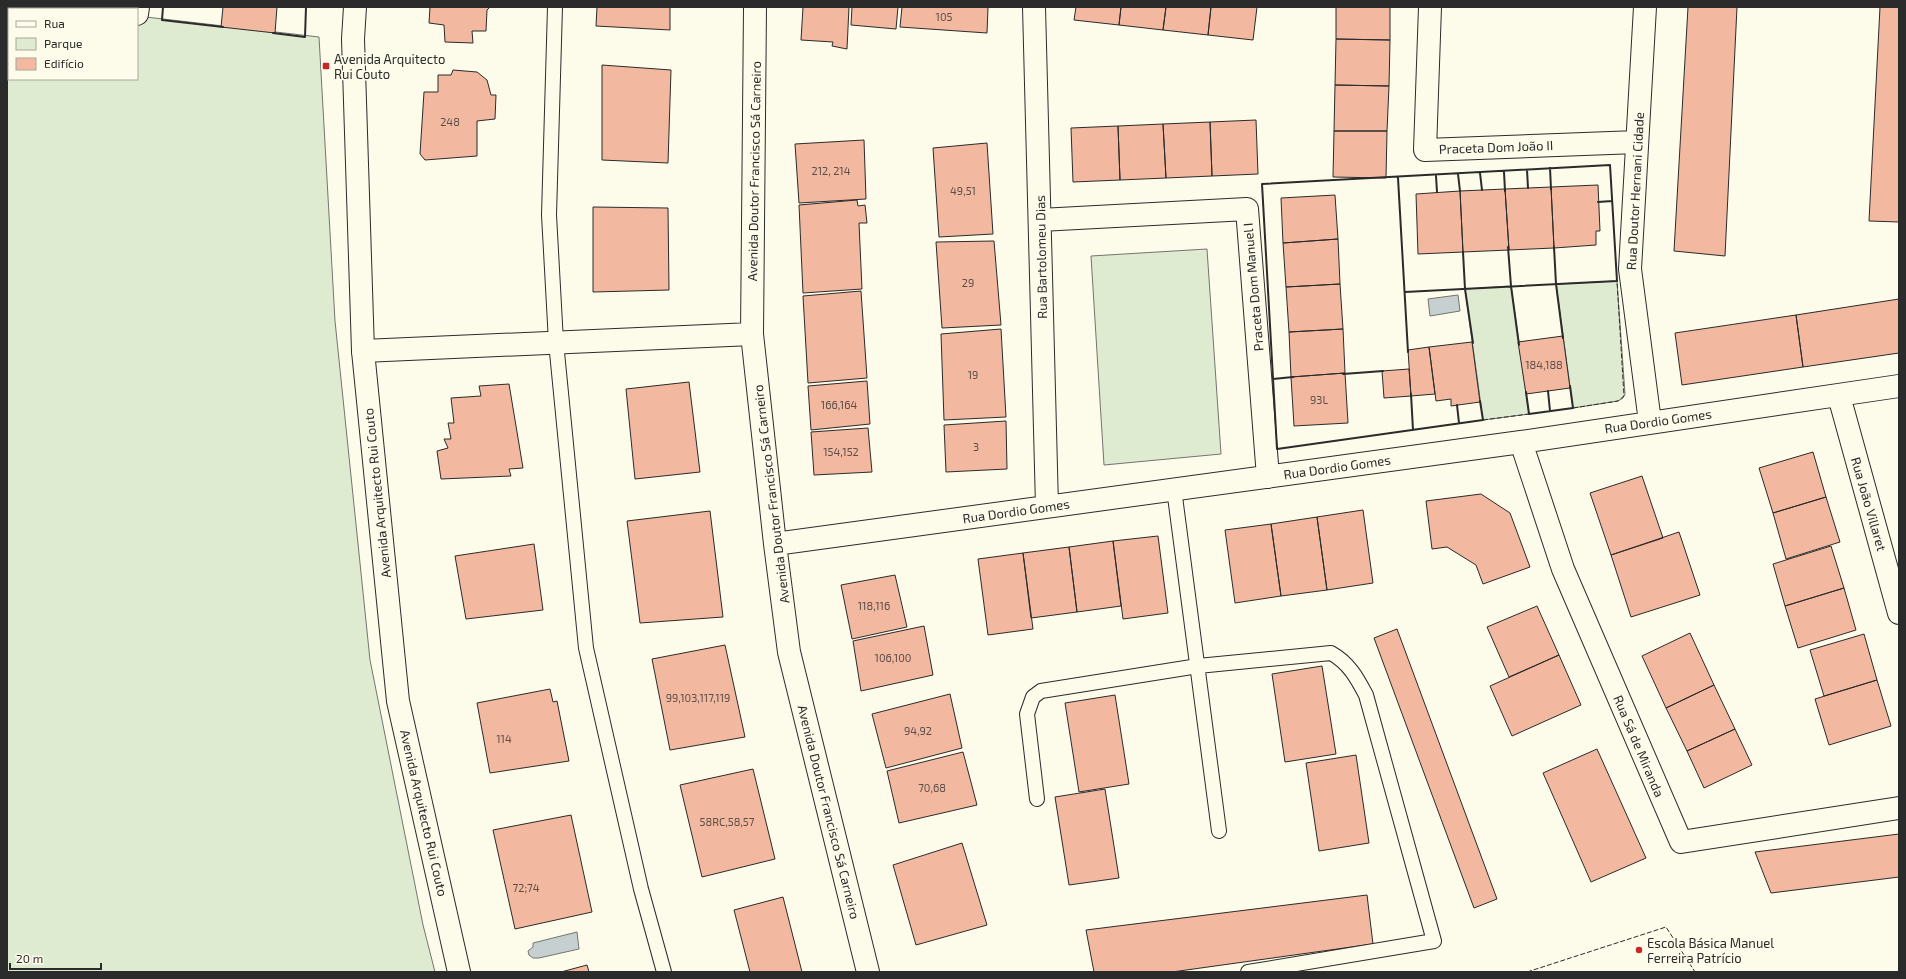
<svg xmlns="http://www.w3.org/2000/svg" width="1906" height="979" viewBox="0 0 1906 979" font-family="'Exo 2',sans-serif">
  <rect width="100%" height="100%" fill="#fdfbea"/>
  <path fill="#deebd1" stroke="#74746e" d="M 7,7 L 59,7 L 76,9 L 9,9 L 9,79 L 137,79 L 137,16 L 319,37 L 335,321 L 370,660 L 423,925 L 435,972 L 7,972 Z
    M 1207,249 L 1221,454 L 1104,465 L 1091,256 Z
    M 1617,281 L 1625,394 L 1623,398 L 1618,401 L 1573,408 L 1556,284 Z
    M 1511,286 L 1529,414 L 1483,420 L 1465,289 Z"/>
  <path fill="#c7d0d0" stroke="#74746e" d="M 1458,295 L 1460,311 L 1430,316 L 1428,299 Z
    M 577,932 L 579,949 L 539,958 L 533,958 L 529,955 L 528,951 L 533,947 L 533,943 Z"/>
  <path fill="#f2b8a0" stroke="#2b2b2b" d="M 223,7 L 277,7 L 275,33 L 221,27 Z
    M 430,7 L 490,7 L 487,10 L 486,31 L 472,31 L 473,43 L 445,42 L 444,25 L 429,23 Z
    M 597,7 L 670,7 L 670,30 L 596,26 Z
    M 803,7 L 849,7 L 847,49 L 832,46 L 833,42 L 801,40 Z
    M 852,7 L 898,7 L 896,29 L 851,25 Z
    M 902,7 L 988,7 L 987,33 L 900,27 Z
    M 1076,7 L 1121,7 L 1119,25 L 1074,20 Z
    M 1121,7 L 1166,7 L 1163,30 L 1119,25 Z
    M 1166,7 L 1211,7 L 1208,35 L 1163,30 Z
    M 1211,7 L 1257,7 L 1253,40 L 1208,35 Z
    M 1336,7 L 1390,7 L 1390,40 L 1336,39 Z
    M 1688,7 L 1737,7 L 1725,256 L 1674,251 Z
    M 1880,7 L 1899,7 L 1899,222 L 1869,221 Z
    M 1336,39 L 1390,40 L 1389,86 L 1335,85 Z
    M 602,65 L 671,70 L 668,163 L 602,160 Z
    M 453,70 L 477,72 L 487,80 L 491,95 L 496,95 L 495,119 L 477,121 L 477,156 L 425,160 L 420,154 L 424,92 L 438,92 L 438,75 L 451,75 Z
    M 1335,85 L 1389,86 L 1387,131 L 1334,131 Z
    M 1256,120 L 1258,174 L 1212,176 L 1210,122 Z
    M 1210,122 L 1212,176 L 1166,178 L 1163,124 Z
    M 1163,124 L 1166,178 L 1120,180 L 1118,126 Z
    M 1118,126 L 1120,180 L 1073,182 L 1071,128 Z
    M 1334,131 L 1387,131 L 1386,178 L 1333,177 Z
    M 864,140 L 866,199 L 799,203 L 795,144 Z
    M 987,143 L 993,234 L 939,237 L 933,148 Z
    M 1598,185 L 1600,231 L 1596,231 L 1596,245 L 1554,248 L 1551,187 Z
    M 1551,187 L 1554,248 L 1509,250 L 1505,189 Z
    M 1505,189 L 1509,250 L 1463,252 L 1460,191 Z
    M 1460,191 L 1463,252 L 1418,254 L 1416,194 Z
    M 1335,195 L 1338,239 L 1283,243 L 1281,198 Z
    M 857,200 L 858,206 L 865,205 L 867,223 L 859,223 L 862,289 L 803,293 L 799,205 Z
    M 593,207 L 668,208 L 669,290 L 593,292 Z
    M 1338,239 L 1340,284 L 1286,287 L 1283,243 Z
    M 994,241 L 1001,325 L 942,328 L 936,242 Z
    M 1340,284 L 1343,329 L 1289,332 L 1286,287 Z
    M 861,291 L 867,378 L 808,383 L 803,296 Z
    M 1899,299 L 1899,353 L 1803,367 L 1796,315 Z
    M 1796,315 L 1803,367 L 1682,385 L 1675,333 Z
    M 1001,329 L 1006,417 L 944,420 L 941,334 Z
    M 1343,329 L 1345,373 L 1291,377 L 1289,332 Z
    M 1563,336 L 1570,388 L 1526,394 L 1518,342 Z
    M 1472,342 L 1480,402 L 1451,406 L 1451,399 L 1436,401 L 1429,347 Z
    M 1429,347 L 1435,394 L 1411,396 L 1408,350 Z
    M 1409,369 L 1411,396 L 1384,398 L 1382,371 Z
    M 1345,373 L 1348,423 L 1294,426 L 1291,377 Z
    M 867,381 L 870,424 L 811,430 L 808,386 Z
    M 689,382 L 700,472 L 635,479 L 626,389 Z
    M 509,384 L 523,468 L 509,469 L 511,476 L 441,479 L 437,451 L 448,448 L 444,439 L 451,439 L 448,423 L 454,423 L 451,398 L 481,396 L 479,386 Z
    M 1006,421 L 1007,469 L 946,472 L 944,425 Z
    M 868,428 L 872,472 L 814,475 L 811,432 Z
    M 1813,452 L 1826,497 L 1773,513 L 1759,468 Z
    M 1642,476 L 1663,538 L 1611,555 L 1590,493 Z
    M 1481,494 L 1510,513 L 1530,567 L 1483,584 L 1476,565 L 1447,547 L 1432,549 L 1426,501 Z
    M 1826,497 L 1840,542 L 1786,559 L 1773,513 Z
    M 1363,510 L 1373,583 L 1327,590 L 1317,517 Z
    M 710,511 L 723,617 L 640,623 L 627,521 Z
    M 1317,517 L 1327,590 L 1281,596 L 1271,524 Z
    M 1271,524 L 1281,596 L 1235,603 L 1225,530 Z
    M 1679,532 L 1700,595 L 1631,617 L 1611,555 Z
    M 1158,536 L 1168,613 L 1123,619 L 1113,541 Z
    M 1113,541 L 1121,606 L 1077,612 L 1069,547 Z
    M 534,544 L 543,610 L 466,619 L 455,556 Z
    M 1831,546 L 1844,588 L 1785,606 L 1773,564 Z
    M 1069,547 L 1077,612 L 1031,618 L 1023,553 Z
    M 1023,553 L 1033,629 L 988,635 L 978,559 Z
    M 895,575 L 907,627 L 852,639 L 841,585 Z
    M 1844,588 L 1856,630 L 1798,648 L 1785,606 Z
    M 1537,606 L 1559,655 L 1509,677 L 1487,627 Z
    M 924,626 L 933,675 L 861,691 L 853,641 Z
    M 1397,629 L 1497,899 L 1474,908 L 1374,638 Z
    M 1690,633 L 1714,685 L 1666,708 L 1642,656 Z
    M 1864,634 L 1877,680 L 1824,696 L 1810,650 Z
    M 725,645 L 745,737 L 670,750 L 652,659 Z
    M 1559,655 L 1581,705 L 1512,736 L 1490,686 Z
    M 1322,666 L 1336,754 L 1285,762 L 1272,674 Z
    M 1877,680 L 1891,726 L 1829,745 L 1815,699 Z
    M 1714,685 L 1735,729 L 1687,751 L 1666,708 Z
    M 550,689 L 553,702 L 557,701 L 569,761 L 490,773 L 477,703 Z
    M 950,694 L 962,748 L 886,768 L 872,714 Z
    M 1115,695 L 1129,784 L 1079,792 L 1065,703 Z
    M 1735,729 L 1752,765 L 1704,788 L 1687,751 Z
    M 1597,749 L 1646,858 L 1591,882 L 1543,773 Z
    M 963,752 L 977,805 L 899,823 L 887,771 Z
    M 1356,755 L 1369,843 L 1319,851 L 1306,763 Z
    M 753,769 L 775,859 L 702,877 L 680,785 Z
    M 1105,789 L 1119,878 L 1069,885 L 1055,797 Z
    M 571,815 L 592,912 L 515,929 L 493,830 Z
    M 1899,834 L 1899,877 L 1771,893 L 1755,852 Z
    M 962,843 L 987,925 L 916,945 L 893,865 Z
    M 1367,895 L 1373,944 L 1172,972 L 1094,972 L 1086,930 Z
    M 783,897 L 802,972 L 750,972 L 734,910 Z
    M 587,965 L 589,972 L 561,972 Z"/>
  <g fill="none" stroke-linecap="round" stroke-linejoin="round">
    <defs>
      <path id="service" d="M 555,7 L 549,215 L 556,342 L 586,648 L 641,889 L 664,972
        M 1174,489 L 1219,831
        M 1037,799 L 1027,714 L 1033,697 L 1041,691 L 1198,666 L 1331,653 C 1349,663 1357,678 1366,695 L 1434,941 L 1248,972"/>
      <path id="minor" d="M 755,7 L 752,334 L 775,544 L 789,652 L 868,972
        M 1034,7 L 1047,506
        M 1430,7 L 1425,150 L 1637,142
        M 1645,7 L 1630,269 L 1650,422
        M 137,14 L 138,7
        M 1040,220 L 1247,209 L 1268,477
        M 363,351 L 752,334
        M 1839,396 L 1899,613
        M 1521,442 L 1563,569 L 1681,842 L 1899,808
        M 775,544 L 1521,442 L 1899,386"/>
      <path id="tertiary" d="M 355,7 L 353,39 L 363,351 L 398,701 L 459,972"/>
    </defs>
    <use href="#service" stroke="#2b2b2b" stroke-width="16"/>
    <use href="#minor" stroke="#2b2b2b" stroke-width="24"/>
    <use href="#tertiary" stroke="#2b2b2b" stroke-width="24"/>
    <use href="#service" stroke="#fdfbea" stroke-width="14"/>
    <use href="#minor" stroke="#fdfbea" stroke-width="22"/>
    <use href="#tertiary" stroke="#fdfbea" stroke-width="22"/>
    <path stroke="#2b2b2b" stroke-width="1" stroke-dasharray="5 2" stroke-linecap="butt" d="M 1573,408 L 1618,401 L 1624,396 L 1617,281
      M 1483,420 L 1529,414
      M 1527,972 L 1666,927 L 1695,972"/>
    <path stroke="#2b2b2b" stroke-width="2" d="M 59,7 L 76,9
      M 163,7 L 162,20 L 223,27
      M 112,9 L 112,7
      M 273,33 L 305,37 L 306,7
      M 1550,168 L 1551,189
      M 1527,170 L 1528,188
      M 1504,172 L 1505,191
      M 1480,173 L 1482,190
      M 1458,174 L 1460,191
      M 1436,176 L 1437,192
      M 1398,178 L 1408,352
      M 1598,202 L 1612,201
      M 1508,247 L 1511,286 L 1519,345
      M 1554,247 L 1556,284 L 1563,338
      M 1463,252 L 1465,289 L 1473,343
      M 1405,292 L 1617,281 L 1610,165 L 1262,184 L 1277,449 L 1483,420 L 1480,401
      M 1343,374 L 1383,371
      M 1273,379 L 1293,377
      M 1548,391 L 1550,411
      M 1526,392 L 1529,414 L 1573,408 L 1570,386
      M 1411,394 L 1413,430
      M 1457,405 L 1459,423"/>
  </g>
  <g fill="#c62828" stroke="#fdfbea" stroke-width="1.5">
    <rect x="322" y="62" width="8" height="8" rx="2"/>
    <circle cx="1639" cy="950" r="4"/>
  </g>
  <g text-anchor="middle" stroke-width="3" stroke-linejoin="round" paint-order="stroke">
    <g font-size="11" fill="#5d4e48">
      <text x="944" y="21">105</text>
      <text x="450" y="126">248</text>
      <text x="831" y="175">212, 214</text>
      <text x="963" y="195">49,51</text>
      <text x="968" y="287">29</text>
      <text x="1544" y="369">184,188</text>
      <text x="973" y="379">19</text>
      <text x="1319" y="404">93L</text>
      <text x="839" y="409">166,164</text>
      <text x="976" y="451">3</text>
      <text x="841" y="456">154,152</text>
      <text x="874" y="610">118,116</text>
      <text x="893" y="662">106,100</text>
      <text x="698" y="702">99,103,117,119</text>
      <text x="918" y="735">94,92</text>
      <text x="504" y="743">114</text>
      <text x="932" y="792">70,68</text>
      <text x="727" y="826">58RC,58,57</text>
      <text x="526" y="892">72;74</text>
    </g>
    <g font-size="13" fill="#2b2b2b" stroke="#fdfbea" text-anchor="start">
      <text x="334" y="64">Avenida Arquitecto<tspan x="334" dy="15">Rui Couto</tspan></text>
      <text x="1647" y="948">Escola Básica Manuel<tspan x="1647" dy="15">Ferreira Patrício</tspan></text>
    </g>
    <g font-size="13" fill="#2b2b2b" stroke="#fdfbea">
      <text transform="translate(1496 147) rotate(-2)" y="5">Praceta Dom João II</text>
      <text transform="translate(754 171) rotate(-89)" y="5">Avenida Doutor Francisco Sá Carneiro</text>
      <text transform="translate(1635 191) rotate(-87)" y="5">Rua Doutor Hernani Cidade</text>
      <text transform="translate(1041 257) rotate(-91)" y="5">Rua Bartolomeu Dias</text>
      <text transform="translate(1253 287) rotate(-95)" y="5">Praceta Dom Manuel I</text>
      <text transform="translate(1658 421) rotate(-8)" y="5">Rua Dordio Gomes</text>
      <text transform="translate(1337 467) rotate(-8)" y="5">Rua Dordio Gomes</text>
      <text transform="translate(377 493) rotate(-96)" y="5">Avenida Arquitecto Rui Couto</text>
      <text transform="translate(771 494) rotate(-97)" y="5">Avenida Doutor Francisco Sá Carneiro</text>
      <text transform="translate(1869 504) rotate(74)" y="5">Rua João Villaret</text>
      <text transform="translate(1016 511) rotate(-8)" y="5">Rua Dordio Gomes</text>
      <text transform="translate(1639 746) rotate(67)" y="5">Rua Sá de Miranda</text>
      <text transform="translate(829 812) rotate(76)" y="5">Avenida Doutor Francisco Sá Carneiro</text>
      <text transform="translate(424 813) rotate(77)" y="5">Avenida Arquitecto Rui Couto</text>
    </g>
  </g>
  <rect width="1906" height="979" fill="none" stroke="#2b2b2b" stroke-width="16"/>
  <rect x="8" y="8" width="130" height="72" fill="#fdfbea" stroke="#a9a89e"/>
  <rect x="16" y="21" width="20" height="6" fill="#fdfbea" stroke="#a9a89e"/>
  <text x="44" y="28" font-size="12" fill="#2b2b2b">Rua</text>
  <rect x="16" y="38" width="20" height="12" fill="#deebd1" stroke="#a9a89e"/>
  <text x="44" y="48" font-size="12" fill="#2b2b2b">Parque</text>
  <rect x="16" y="58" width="20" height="12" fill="#f2b8a0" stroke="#a9a89e"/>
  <text x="44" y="68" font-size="12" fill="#2b2b2b">Edifício</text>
  <path d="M10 963v6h91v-6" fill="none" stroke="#2b2b2b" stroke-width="2"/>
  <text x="16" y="963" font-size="12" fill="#2b2b2b" stroke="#fdfbea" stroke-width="3" paint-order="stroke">20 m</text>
</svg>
